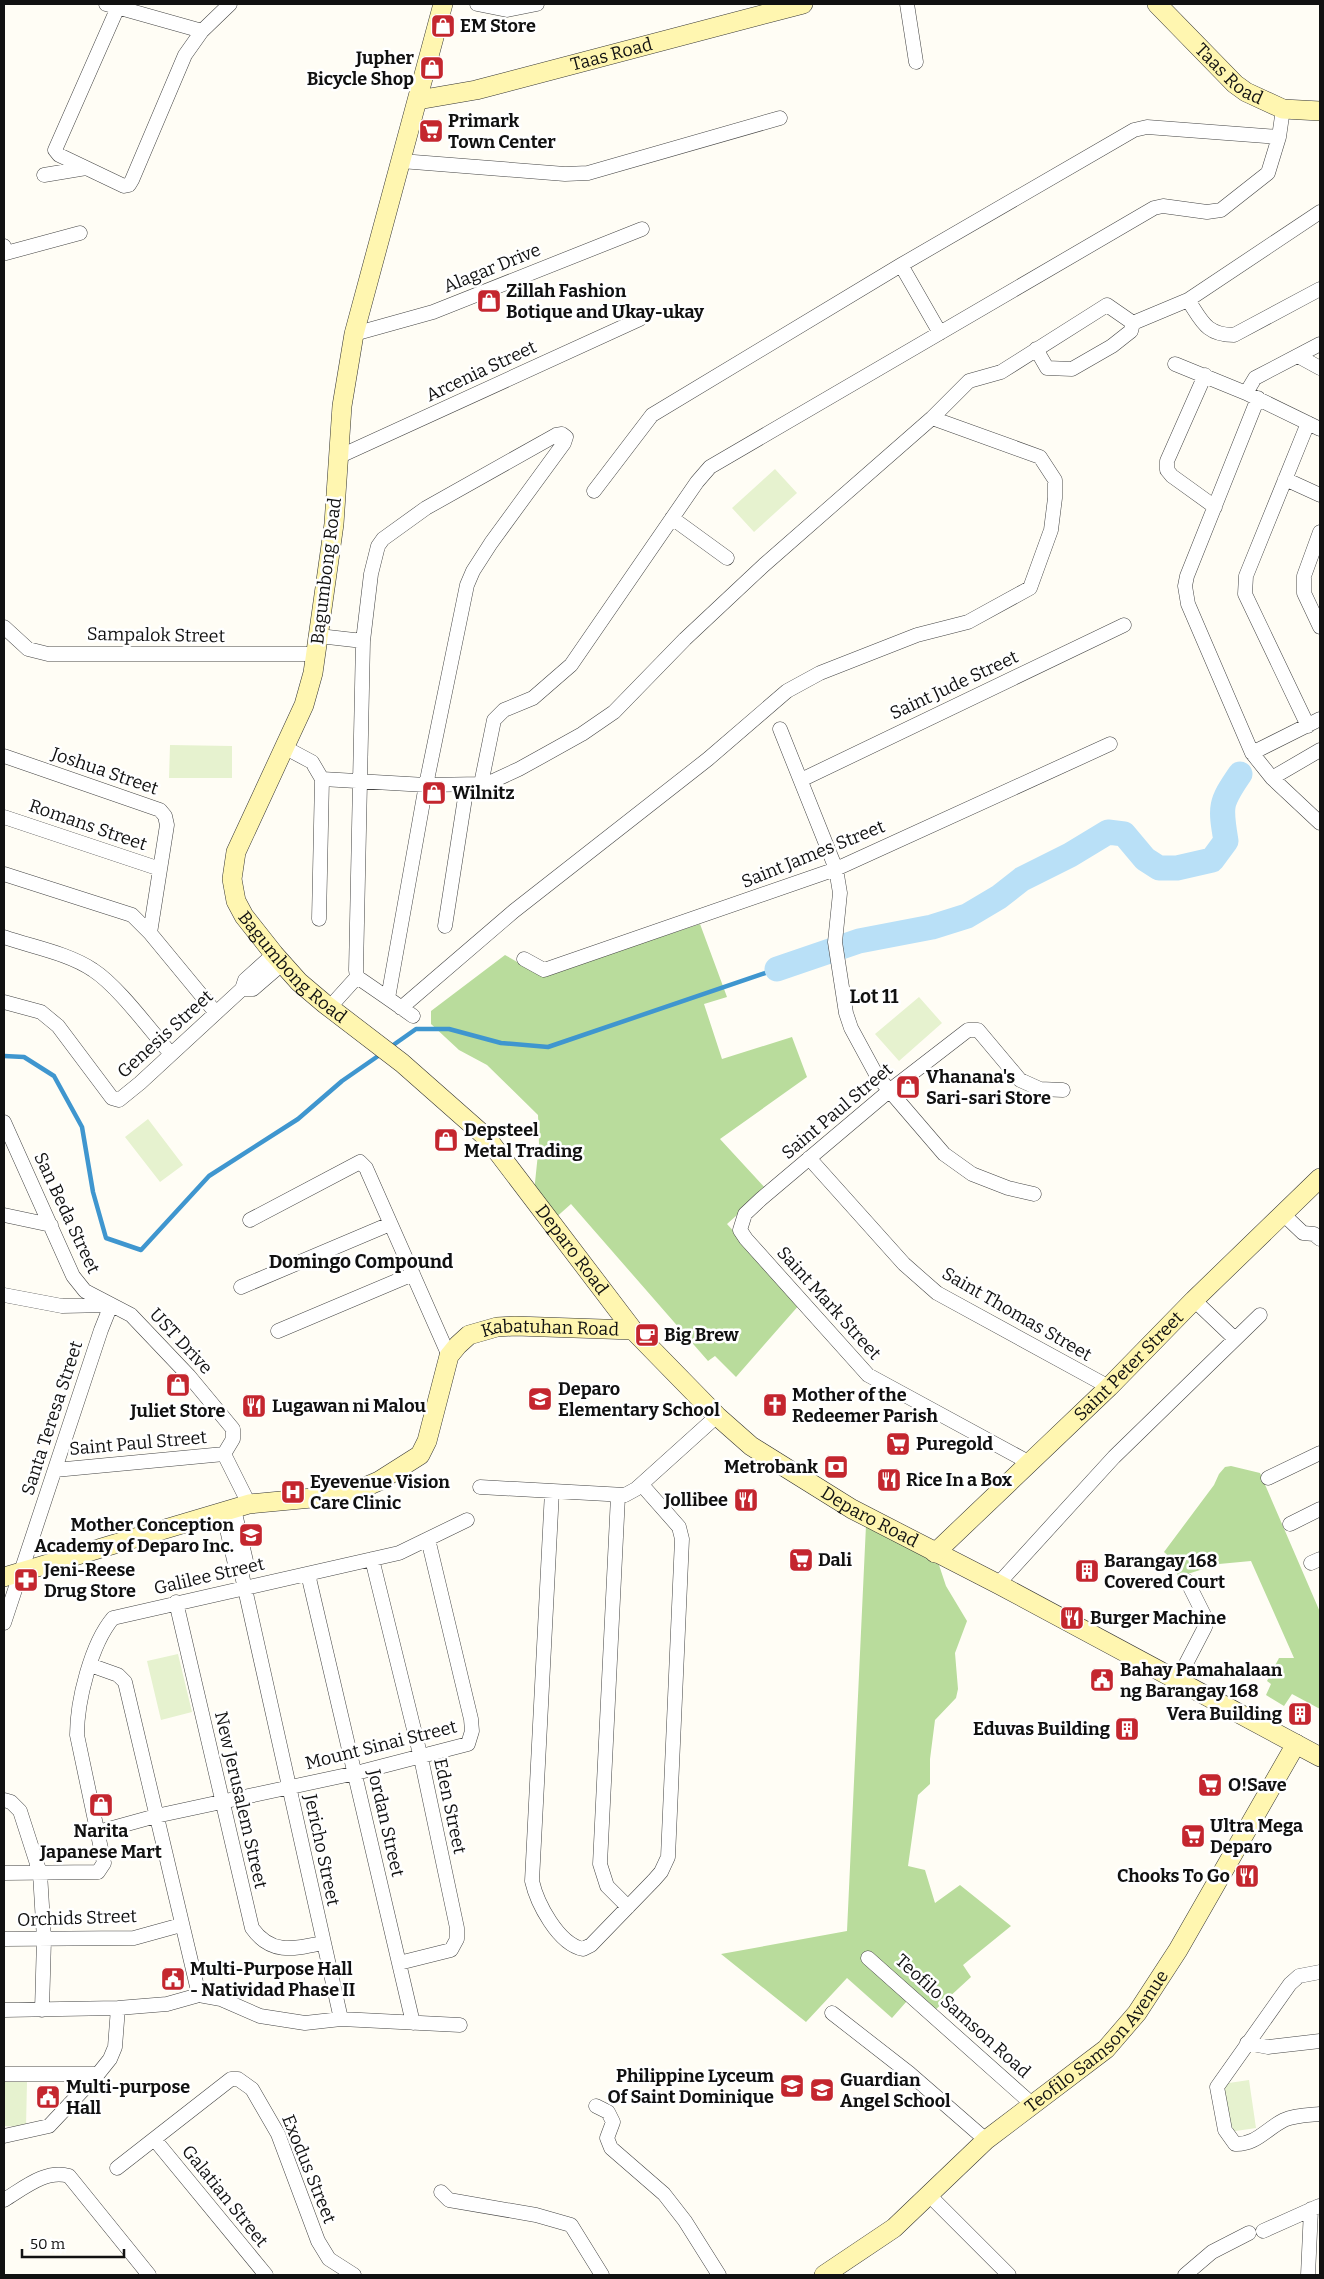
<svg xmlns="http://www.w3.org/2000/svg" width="1324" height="2279" viewBox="0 0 1324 2279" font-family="Bitter,serif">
  <rect width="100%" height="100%" fill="#fffdf5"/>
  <path fill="#b9dc9c" d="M 700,924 L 727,997 L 704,1004 L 722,1059 L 792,1037 L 807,1077 L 720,1139 L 766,1189 L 727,1224 L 800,1304 L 736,1377 L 715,1356 L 708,1361 L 571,1204 L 553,1220 L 534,1192 L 539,1144 L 538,1115 L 487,1065 L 459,1050 L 431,1024 L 431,1011 L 505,955 L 542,976 Z
    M 1231,1466 L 1260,1473 L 1320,1612 L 1320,1709 L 1292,1694 L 1284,1706 L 1266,1695 L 1271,1684 L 1267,1681 L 1279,1658 L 1294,1658 L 1251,1561 L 1219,1564 L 1178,1577 L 1174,1561 L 1164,1552 L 1214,1485 L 1219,1474 L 1225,1467 Z
    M 866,1525 L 939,1565 L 946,1586 L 967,1621 L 955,1653 L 958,1689 L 956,1698 L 935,1720 L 930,1759 L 930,1784 L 918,1795 L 908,1866 L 925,1870 L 935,1903 L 960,1885 L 1011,1926 L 963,1965 L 971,1977 L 934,2011 L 914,1993 L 892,2018 L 847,1978 L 806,2022 L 721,1954 L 847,1931 Z"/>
  <path fill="#e6f2cf" d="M 775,469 L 797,493 L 754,532 L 732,508 Z
    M 170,745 L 232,746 L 232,778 L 169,778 Z
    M 919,997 L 942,1023 L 899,1061 L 875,1034 Z
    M 148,1119 L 183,1165 L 160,1182 L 125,1137 Z
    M 178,1654 L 192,1712 L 161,1720 L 147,1661 Z
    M 1249,2080 L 1256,2128 L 1229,2132 L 1222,2084 Z
    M 4,2082 L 27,2082 L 26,2127 L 4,2126 Z"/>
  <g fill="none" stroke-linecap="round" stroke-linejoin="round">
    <path stroke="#3f96cf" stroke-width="4.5" d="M 389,1048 L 416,1029 L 449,1029 L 501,1043 L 548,1047 L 777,969
      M 4,1056 L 24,1057 L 54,1076 L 82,1127 L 93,1192 L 106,1238 L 141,1250 L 209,1176 L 298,1119 L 342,1081 L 381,1054"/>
    <path stroke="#b9e0f7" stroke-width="25" d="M 777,969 L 859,941 L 932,927 L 967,916 L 999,897 L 1022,879 L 1070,855 L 1108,832 L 1124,834 L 1145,859 L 1159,868 L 1177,868 L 1212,860 L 1226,841 C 1220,806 1220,803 1240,774"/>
    <defs>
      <path id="street" d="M 106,4 L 202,31
        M 477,4 L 507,10 L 537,4
        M 907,4 L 916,62
        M 118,7 L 55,150 L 59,155 L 124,186 L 129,185 L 132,180 L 185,55 L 202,31 L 230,4
        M 401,161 L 565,174 L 588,173 L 780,118
        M 44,175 L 86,168
        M 4,246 L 6,253 L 80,233
        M 901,265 L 940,333
        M 1188,300 C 1202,321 1206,335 1234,335 L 1320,289
        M 354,334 L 433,312 L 642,229
        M 1036,349 L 1047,368 L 1072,369 L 1112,346 L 1131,331 L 1133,323
        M 1298,356 L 1320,368
        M 1175,364 L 1246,393 L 1320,429
        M 1205,375 L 1167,461 L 1167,470 L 1172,476 L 1215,507
        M 1246,393 L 1255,378 L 1320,344
        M 1258,398 L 1187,576 L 1185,586 L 1188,604 L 1252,753 L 1272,778 L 1320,823
        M 338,457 L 640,319
        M 1285,479 L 1320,495
        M 594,491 L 652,415 L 901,265 L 1134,130 L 1147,127 L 1279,137
        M 672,518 L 727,558
        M 1320,532 L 1304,576 L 1304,593 L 1320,627
        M 4,627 L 28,649 L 48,654 L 317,654
        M 319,636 L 363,641
        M 1308,726 L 1245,594 L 1246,576 L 1308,423
        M 780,729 L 836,869 L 840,893 L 835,942 L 846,1013 L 851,1028 L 877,1076 L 944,1154 L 972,1174 L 1008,1188 L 1034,1194
        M 284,747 L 312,762 L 322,779 L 319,919
        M 1252,753 L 1320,719
        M 4,756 L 160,810 L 165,816 L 167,825 L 150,933
        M 1272,778 L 1320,750
        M 322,779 L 426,785 L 481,784 L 493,781 L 519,769 L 582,734 L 614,712 L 685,639 L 764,565 L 932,418 L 969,381 L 1001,372 L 1107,305 L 1133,323 L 1188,300 L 1320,212
        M 801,780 L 1124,625
        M 481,784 L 494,720 L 504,710 L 533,698 L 571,665 L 697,482 L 710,467 L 1154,208 L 1163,206 L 1207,212 L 1221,210 L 1268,173 L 1279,137 L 1283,109
        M 4,817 L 160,869
        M 4,874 L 132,915 L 150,933 L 216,1013
        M 445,926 L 467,785
        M 4,937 C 32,947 68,953 93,970 C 118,986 150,1030 171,1054
        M 524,959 L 544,970 L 836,869 L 1110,744
        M 242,989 L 253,989 L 282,964
        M 388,998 L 426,785 L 467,585 L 473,571 L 491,543 L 564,443 L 566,437 L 562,434 L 556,435 L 426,508 L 383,539 L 378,546 L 371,574 L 363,641 L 356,970 L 357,977 C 376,990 395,1003 413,1016
        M 4,1002 L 41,1012 L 58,1026 L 112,1098 L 119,1100 L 140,1083 L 242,989 L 245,980 L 274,954
        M 329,1008 L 357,977
        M 401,1008 L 514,911 L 708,759 L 787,691 L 820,673 L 917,635 L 968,622 L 1030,588 L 1051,530 L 1055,498 L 1055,480 L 1040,457 L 932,418
        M 4,1122 L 73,1276 L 85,1291 L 131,1315 L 189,1376 L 233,1429 L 233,1439 L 224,1454
        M 809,1158 L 904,1264 L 937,1293 L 1109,1387
        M 1283,1214 L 1303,1233 L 1314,1234 L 1320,1239
        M 4,1215 L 51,1225
        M 250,1220 L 360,1162 L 366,1168 L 449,1356
        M 241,1287 L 390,1224
        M 4,1295 L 62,1306 L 108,1305
        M 1194,1300 L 1234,1338
        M 278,1331 L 413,1274
        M 224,1454 L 249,1504
        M 1030,1463 L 868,1375 L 746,1239 L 740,1230 L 745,1214 L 761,1199 L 889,1091 L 968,1030 L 978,1030 L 1020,1080 L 1040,1089 L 1063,1090
        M 55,1470 L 224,1454
        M 1268,1478 L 1320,1453
        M 480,1487 L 625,1495 L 636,1489 L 717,1416
        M 552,1491 L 532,1881 C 537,1903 558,1944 583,1949 L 591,1945 L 654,1880 L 661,1872 L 668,1857 L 682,1539 L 679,1527 L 642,1485
        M 618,1496 L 600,1864 L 607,1886 L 628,1907
        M 234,1509 L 246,1561 L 241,1571
        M 223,1512 L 235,1564 L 241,1571 L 341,2019
        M 1290,1524 L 1320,1509
        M 372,1559 L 421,1758 L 457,1928 L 457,1939 L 451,1950 L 399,1963
        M 1311,1563 L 1320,1559
        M 308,1574 L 413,2023
        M 998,1584 L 1114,1457 L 1260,1315
        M 176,1602 L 252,1928 C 271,1955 294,1949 323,1943
        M 4,1623 L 101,1330 L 111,1305
        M 1177,1681 L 1205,1627 L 1207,1621 L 1187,1581
        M 4,1800 L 11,1802 L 20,1811 L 40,1873 L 44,1939 L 42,2010
        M 98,1832 L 156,1816 L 356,1773 L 468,1744 L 472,1731 L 471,1719 L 428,1539
        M 4,1873 L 98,1872 L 104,1863 L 77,1735 C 77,1701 91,1644 113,1618 L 399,1553 L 467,1520
        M 4,1939 L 134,1938 L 181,1925
        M 868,1958 L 1032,2104
        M 1320,1972 L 1299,1976 L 1290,1984 L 1217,2087 L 1225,2130 L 1235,2144 C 1256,2145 1266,2129 1284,2120 C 1295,2115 1309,2115 1320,2114
        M 199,1995 L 221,1999 L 260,2016 L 305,2023 L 341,2019 L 460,2025
        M 4,2010 L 118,2008 L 167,2004 L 199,1995 L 125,1682 L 118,1675 L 90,1665
        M 832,2013 L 909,2073 L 986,2140
        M 1247,2043 L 1268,2047 L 1320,2041
        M 4,2074 L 98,2074
        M 596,2106 L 608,2112 L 613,2122 L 607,2138 L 611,2148 L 664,2194 L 685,2221 L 719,2275
        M 4,2136 L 49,2126 L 98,2074 L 110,2059 L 115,2047 L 118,2008
        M 155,2140 L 266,2275
        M 117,2168 L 231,2079 L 238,2079 L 252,2089 L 278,2134 L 318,2241 L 329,2259 L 354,2275
        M 441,2192 L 449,2200 L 536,2215 L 571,2225 L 602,2275
        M 929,2195 L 1009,2275
        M 4,2200 C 24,2188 46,2169 69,2176 L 149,2275
        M 1263,2231 L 1319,2206
        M 1185,2275 L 1212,2252 L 1249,2233
        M 1308,2275 L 1311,2209"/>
      <g id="secondary">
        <path id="s1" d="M 443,4 L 354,334 L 342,406 L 334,524 L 313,673 L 304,705 L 236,852 L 232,879 L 236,901 L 244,916 L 274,954 L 299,982 L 325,1004 L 402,1063 L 487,1138 L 633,1330 L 717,1416 L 751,1446 L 852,1509 L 998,1584 L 1320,1757"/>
        <path id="s2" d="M 1157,4 L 1235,84 L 1246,92 L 1283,109 L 1320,111"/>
        <path id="s3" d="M 418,100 L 476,90 L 803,4"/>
        <path id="s4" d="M 935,1553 L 1109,1387 L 1194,1300 L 1320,1178"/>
        <path id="s5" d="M 4,1577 L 249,1504 L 333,1496 L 351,1493 L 379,1481 L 420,1455 L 427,1441 L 449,1356 L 458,1345 L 469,1335 L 497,1327 L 515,1326 L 633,1330"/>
        <path id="s6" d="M 824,2275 L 894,2228 L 986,2140 L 1106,2049 L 1137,2013 L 1178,1950 L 1296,1744"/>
      </g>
    </defs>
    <use href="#street" stroke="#444" stroke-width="15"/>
    <use href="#secondary" stroke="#333" stroke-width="20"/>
    <use href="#street" stroke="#fff" stroke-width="14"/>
    <use href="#secondary" stroke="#fff6b0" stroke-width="19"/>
  </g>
  <defs>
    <symbol id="shop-square" viewBox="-11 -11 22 22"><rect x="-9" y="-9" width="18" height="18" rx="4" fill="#c4262e" stroke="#fff"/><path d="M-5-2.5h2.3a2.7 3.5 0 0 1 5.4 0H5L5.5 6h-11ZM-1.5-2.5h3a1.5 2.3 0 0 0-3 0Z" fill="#fff"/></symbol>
    <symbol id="supermarket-square" viewBox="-11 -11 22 22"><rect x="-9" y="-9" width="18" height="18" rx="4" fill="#c4262e" stroke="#fff"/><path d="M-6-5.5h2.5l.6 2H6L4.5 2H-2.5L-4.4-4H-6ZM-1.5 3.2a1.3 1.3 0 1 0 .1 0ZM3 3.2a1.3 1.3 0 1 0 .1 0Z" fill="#fff"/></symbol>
    <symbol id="cafe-square" viewBox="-11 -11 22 22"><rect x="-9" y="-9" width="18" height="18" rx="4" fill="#c4262e" stroke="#fff"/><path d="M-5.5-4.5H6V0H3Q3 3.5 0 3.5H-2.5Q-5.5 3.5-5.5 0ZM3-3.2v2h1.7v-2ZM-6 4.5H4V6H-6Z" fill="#fff"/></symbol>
    <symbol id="school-square" viewBox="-11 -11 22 22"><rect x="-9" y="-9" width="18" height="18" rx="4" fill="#c4262e" stroke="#fff"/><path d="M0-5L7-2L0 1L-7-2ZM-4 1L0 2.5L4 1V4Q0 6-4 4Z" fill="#fff"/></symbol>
    <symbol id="church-square" viewBox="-11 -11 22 22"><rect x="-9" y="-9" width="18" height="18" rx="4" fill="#c4262e" stroke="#fff"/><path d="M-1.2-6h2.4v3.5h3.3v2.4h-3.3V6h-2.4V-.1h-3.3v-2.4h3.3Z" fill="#fff"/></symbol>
    <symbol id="restaurant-square" viewBox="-11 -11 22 22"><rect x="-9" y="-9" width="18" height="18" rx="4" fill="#c4262e" stroke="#fff"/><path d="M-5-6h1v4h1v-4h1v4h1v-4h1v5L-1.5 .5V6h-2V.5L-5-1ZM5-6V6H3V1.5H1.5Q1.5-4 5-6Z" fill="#fff"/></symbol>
    <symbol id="bank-square" viewBox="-11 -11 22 22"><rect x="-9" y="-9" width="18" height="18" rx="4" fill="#c4262e" stroke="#fff"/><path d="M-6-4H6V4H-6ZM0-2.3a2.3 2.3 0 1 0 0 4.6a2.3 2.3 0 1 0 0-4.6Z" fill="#fff"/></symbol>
    <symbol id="hospital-square" viewBox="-11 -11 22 22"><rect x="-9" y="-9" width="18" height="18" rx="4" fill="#c4262e" stroke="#fff"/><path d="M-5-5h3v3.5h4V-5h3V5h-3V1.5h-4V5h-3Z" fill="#fff"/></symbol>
    <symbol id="building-square" viewBox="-11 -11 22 22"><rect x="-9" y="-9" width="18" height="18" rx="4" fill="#c4262e" stroke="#fff"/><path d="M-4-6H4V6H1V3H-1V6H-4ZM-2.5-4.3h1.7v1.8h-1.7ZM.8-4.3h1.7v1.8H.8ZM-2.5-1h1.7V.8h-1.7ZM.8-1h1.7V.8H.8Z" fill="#fff"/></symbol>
    <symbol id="pharmacy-square" viewBox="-11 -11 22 22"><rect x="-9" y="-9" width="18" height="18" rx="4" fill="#c4262e" stroke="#fff"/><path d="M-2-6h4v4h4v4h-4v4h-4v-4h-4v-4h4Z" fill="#fff"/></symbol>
    <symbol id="civic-square" viewBox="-11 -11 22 22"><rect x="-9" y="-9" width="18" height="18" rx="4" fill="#c4262e" stroke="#fff"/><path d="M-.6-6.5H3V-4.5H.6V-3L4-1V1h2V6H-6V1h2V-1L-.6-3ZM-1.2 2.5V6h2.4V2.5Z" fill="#fff"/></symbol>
  </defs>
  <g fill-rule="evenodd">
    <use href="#shop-square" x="429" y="12" width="28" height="28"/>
    <use href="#shop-square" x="418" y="54" width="28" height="28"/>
    <use href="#supermarket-square" x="417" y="117" width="28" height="28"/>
    <use href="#shop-square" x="475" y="287" width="28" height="28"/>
    <use href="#shop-square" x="420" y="779" width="28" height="28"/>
    <use href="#shop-square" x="894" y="1073" width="28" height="28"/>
    <use href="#shop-square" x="432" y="1126" width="28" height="28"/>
    <use href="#cafe-square" x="633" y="1321" width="28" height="28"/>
    <use href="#shop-square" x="164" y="1371" width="28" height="28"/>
    <use href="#school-square" x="526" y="1385" width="28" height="28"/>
    <use href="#church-square" x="761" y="1391" width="28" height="28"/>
    <use href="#restaurant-square" x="240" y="1392" width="28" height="28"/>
    <use href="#supermarket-square" x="884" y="1430" width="28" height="28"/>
    <use href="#bank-square" x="822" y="1453" width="28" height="28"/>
    <use href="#restaurant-square" x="875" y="1466" width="28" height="28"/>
    <use href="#hospital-square" x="279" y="1478" width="28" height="28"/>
    <use href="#restaurant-square" x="732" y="1486" width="28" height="28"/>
    <use href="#school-square" x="237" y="1521" width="28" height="28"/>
    <use href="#supermarket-square" x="787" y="1546" width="28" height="28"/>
    <use href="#building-square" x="1073" y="1557" width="28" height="28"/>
    <use href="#pharmacy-square" x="12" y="1566" width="28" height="28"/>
    <use href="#restaurant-square" x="1058" y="1604" width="28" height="28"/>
    <use href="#civic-square" x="1088" y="1666" width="28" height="28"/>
    <use href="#building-square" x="1286" y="1700" width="28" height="28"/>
    <use href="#building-square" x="1113" y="1715" width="28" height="28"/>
    <use href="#supermarket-square" x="1196" y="1771" width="28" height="28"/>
    <use href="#shop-square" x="87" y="1791" width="28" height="28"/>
    <use href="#supermarket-square" x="1179" y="1822" width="28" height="28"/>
    <use href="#restaurant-square" x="1233" y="1862" width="28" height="28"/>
    <use href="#civic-square" x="159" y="1965" width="28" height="28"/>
    <use href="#school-square" x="778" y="2072" width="28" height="28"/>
    <use href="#school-square" x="808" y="2076" width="28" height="28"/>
    <use href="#civic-square" x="34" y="2083" width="28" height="28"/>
  </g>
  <g text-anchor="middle" stroke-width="5" stroke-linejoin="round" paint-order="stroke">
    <g font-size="18" font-weight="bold" fill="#111" stroke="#fff" text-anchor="start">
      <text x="460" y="32">EM Store</text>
      <text x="414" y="64" text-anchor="end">Jupher<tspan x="414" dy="21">Bicycle Shop</tspan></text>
      <text x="448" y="127">Primark<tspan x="448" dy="21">Town Center</tspan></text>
      <text x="506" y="297">Zillah Fashion<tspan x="506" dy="21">Botique and Ukay-ukay</tspan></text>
      <text x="452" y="799">Wilnitz</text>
      <text x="926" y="1083">Vhanana's<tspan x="926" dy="21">Sari-sari Store</tspan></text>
      <text x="464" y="1136">Depsteel<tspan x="464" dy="21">Metal Trading</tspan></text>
      <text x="664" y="1341">Big Brew</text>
      <text x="558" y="1395">Deparo<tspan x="558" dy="21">Elementary School</tspan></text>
      <text x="792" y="1401">Mother of the<tspan x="792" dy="21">Redeemer Parish</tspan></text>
      <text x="272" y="1412">Lugawan ni Malou</text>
      <text x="178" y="1417" text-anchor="middle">Juliet Store</text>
      <text x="916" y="1450">Puregold</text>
      <text x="818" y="1473" text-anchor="end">Metrobank</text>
      <text x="906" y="1486">Rice In a Box</text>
      <text x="310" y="1488">Eyevenue Vision<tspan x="310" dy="21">Care Clinic</tspan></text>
      <text x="728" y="1506" text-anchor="end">Jollibee</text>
      <text x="234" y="1531" text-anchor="end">Mother Conception<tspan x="234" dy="21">Academy of Deparo Inc.</tspan></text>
      <text x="818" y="1566">Dali</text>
      <text x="1104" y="1567">Barangay 168<tspan x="1104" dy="21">Covered Court</tspan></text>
      <text x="44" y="1576">Jeni-Reese<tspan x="44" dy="21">Drug Store</tspan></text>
      <text x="1090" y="1624">Burger Machine</text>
      <text x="1120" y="1676">Bahay Pamahalaan<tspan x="1120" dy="21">ng Barangay 168</tspan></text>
      <text x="1282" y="1720" text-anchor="end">Vera Building</text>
      <text x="1110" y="1735" text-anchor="end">Eduvas Building</text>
      <text x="1228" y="1791">O!Save</text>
      <text x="1210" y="1832">Ultra Mega<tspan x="1210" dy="21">Deparo</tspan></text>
      <text x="101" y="1837" text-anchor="middle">Narita<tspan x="101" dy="21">Japanese Mart</tspan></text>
      <text x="1230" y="1882" text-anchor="end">Chooks To Go</text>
      <text x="190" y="1975">Multi-Purpose Hall<tspan x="190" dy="21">- Natividad Phase II</tspan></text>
      <text x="774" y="2082" text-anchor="end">Philippine Lyceum<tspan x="774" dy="21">Of Saint Dominique</tspan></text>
      <text x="840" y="2086">Guardian<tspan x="840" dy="21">Angel School</tspan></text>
      <text x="66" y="2093">Multi-purpose<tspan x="66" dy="21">Hall</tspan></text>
    </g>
    <g font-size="18" fill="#111" stroke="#fff">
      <text dy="6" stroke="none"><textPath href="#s3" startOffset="199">Taas Road</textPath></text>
      <text dy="6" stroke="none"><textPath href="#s2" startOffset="101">Taas Road</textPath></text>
      <text transform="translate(492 268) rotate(-22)" y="6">Alagar Drive</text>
      <text transform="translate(481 371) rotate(-25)" y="6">Arcenia Street</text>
      <text transform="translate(326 571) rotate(-83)" y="6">Bagumbong Road</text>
      <text transform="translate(156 635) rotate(1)" y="6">Sampalok Street</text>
      <text transform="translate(954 685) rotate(-25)" y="6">Saint Jude Street</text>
      <text transform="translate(105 771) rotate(19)" y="6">Joshua Street</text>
      <text transform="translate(88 825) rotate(19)" y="6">Romans Street</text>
      <text transform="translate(813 854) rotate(-22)" y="6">Saint James Street</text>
      <text dy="6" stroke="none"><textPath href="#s1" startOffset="1016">Bagumbong Road</textPath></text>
      <text transform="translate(165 1034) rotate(-42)" y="6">Genesis Street</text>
      <text transform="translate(837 1111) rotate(-40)" y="6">Saint Paul Street</text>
      <text transform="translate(67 1213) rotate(65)" y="6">San Beda Street</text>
      <text dy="6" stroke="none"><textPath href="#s1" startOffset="1416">Deparo Road</textPath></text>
      <text transform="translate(829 1303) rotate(48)" y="6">Saint Mark Street</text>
      <text transform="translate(1017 1314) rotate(30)" y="6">Saint Thomas Street</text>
      <text dy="6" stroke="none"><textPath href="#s5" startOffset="652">Kabatuhan Road</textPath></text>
      <text transform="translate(181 1341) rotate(47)" y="6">UST Drive</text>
      <text dy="6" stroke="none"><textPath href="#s4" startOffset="269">Saint Peter Street</textPath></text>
      <text transform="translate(52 1418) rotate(-72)" y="6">Santa Teresa Street</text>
      <text transform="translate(138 1443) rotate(-5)" y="6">Saint Paul Street</text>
      <text dy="6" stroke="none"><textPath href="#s1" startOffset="1821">Deparo Road</textPath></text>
      <text transform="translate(209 1576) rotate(-13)" y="6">Galilee Street</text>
      <text transform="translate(381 1745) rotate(-14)" y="6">Mount Sinai Street</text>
      <text transform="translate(241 1800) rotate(77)" y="6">New Jerusalem Street</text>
      <text transform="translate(450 1806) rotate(78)" y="6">Eden Street</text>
      <text transform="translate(386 1823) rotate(77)" y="6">Jordan Street</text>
      <text transform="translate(322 1850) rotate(78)" y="6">Jericho Street</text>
      <text transform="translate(77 1918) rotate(-2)" y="6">Orchids Street</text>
      <text transform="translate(963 2016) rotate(42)" y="6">Teofilo Samson Road</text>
      <text dy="6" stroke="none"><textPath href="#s6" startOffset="361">Teofilo Samson Avenue</textPath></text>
      <text transform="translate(309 2169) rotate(68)" y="6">Exodus Street</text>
      <text transform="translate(225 2196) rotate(51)" y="6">Galatian Street</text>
    </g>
    <g font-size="19" font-weight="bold" fill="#111" stroke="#fff">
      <text x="874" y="1003">Lot 11</text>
      <text x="361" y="1268">Domingo Compound</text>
    </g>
  </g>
  <rect width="1324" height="2279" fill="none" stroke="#111111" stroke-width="10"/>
  <path d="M22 2249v8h102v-8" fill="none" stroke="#111111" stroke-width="2.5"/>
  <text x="30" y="2249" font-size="15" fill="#111111" stroke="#ffffff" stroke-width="4" paint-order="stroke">50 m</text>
</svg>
